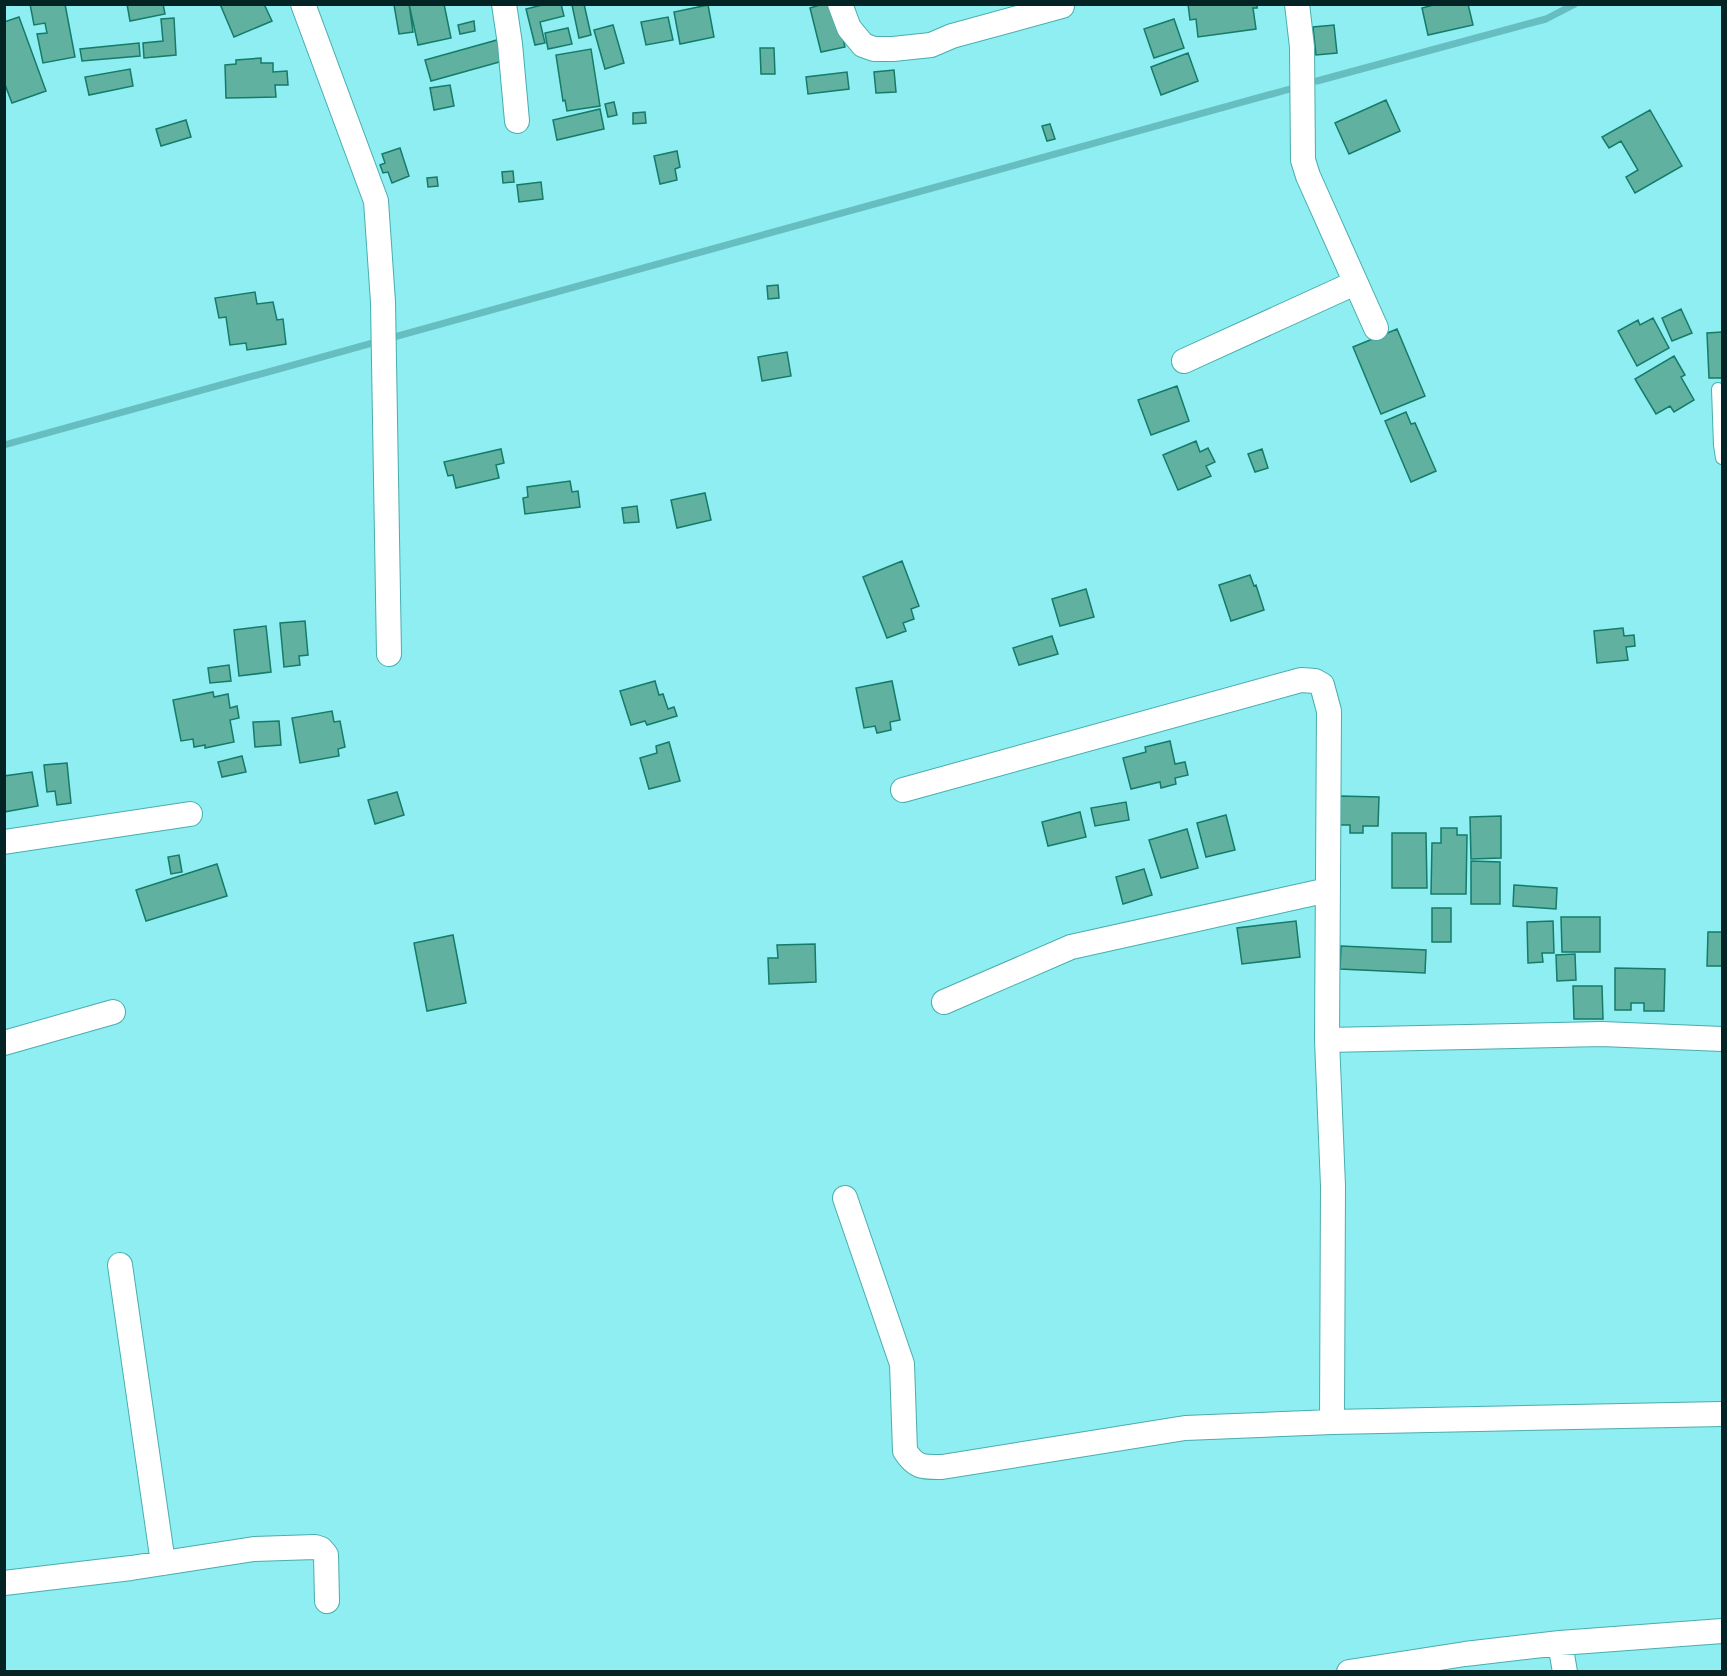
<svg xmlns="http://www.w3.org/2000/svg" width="1727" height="1676" viewBox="0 0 1727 1676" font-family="'PT Serif',serif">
  <rect width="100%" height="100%" fill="#8eeef1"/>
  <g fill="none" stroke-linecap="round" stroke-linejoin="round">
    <path stroke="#67bec0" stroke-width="7" d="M 1317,81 L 1546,19 L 1575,4
      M 4,445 L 1290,89"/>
  </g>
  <path fill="#60b19f" stroke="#157b6a" stroke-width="1.5" d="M 30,4 L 65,4 L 75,57 L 43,63 L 37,34 L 47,33 L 45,23 L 34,25 Z
    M 127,4 L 163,4 L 165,14 L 130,21 Z
    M 220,4 L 264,4 L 272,21 L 234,37 Z
    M 409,4 L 444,4 L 451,38 L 418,45 Z
    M 409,4 L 413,32 L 399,34 L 394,5 Z
    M 546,4 L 561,4 L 564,16 L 540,22 L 545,43 L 535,45 L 526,9 Z
    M 584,4 L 591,35 L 579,38 L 572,5 Z
    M 823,4 L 835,4 L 845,47 L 821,52 L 810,8 Z
    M 1188,4 L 1257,4 L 1257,8 L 1253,8 L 1256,29 L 1198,37 L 1196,19 L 1190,20 Z
    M 1437,4 L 1468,4 L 1473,25 L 1428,35 L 1422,8 Z
    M 708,5 L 714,37 L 680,44 L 674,12 Z
    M 19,17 L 46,91 L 12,103 L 4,82 L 4,22 Z
    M 668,17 L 673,40 L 646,45 L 641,22 Z
    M 174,18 L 176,55 L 144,58 L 143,43 L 163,41 L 161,19 Z
    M 1174,19 L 1184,48 L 1154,58 L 1144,29 Z
    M 474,21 L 475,31 L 460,34 L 458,25 Z
    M 613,25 L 624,63 L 605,69 L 594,30 Z
    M 1334,25 L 1337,53 L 1316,55 L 1313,27 Z
    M 568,28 L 572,44 L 548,49 L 545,33 Z
    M 497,40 L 503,61 L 431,81 L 425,60 Z
    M 139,43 L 140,56 L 82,61 L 80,49 Z
    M 760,48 L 774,48 L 775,74 L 761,74 Z
    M 591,49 L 600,106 L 567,111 L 565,100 L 563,101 L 556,55 Z
    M 1188,53 L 1198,81 L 1161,95 L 1151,67 Z
    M 261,58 L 261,63 L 273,63 L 273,72 L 287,71 L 288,85 L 275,85 L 276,97 L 226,98 L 225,65 L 236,64 L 236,60 Z
    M 130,69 L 133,86 L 89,95 L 85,77 Z
    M 894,70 L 896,92 L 876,93 L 874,72 Z
    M 847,72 L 849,89 L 808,94 L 806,77 Z
    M 450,85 L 454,106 L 434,110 L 430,88 Z
    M 1386,100 L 1400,131 L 1349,154 L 1335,123 Z
    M 614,102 L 617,115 L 608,117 L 605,104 Z
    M 600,109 L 604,129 L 557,140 L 553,120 Z
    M 1650,110 L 1682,166 L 1635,193 L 1626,177 L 1638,170 L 1621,141 L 1609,148 L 1602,137 Z
    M 645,112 L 646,123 L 633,124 L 633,113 Z
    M 186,120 L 191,137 L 161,146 L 156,129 Z
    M 1050,124 L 1055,139 L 1047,141 L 1042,126 Z
    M 400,148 L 409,176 L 392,183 L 388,172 L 383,173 L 380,165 L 385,163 L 382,154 Z
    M 677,151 L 680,167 L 675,169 L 677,180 L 660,184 L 654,156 Z
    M 513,171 L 514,182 L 503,183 L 502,172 Z
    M 437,177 L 438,186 L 428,187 L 427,178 Z
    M 541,182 L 543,199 L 519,202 L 517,185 Z
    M 778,285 L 779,298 L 768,299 L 767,286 Z
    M 255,292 L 257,304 L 273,302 L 277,320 L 283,319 L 286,344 L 247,350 L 246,343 L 230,345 L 226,317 L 219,318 L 215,298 Z
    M 1681,309 L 1692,333 L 1672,341 L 1662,318 Z
    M 1653,318 L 1669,348 L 1637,366 L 1618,331 L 1638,320 L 1640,325 Z
    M 1397,329 L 1425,396 L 1381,414 L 1353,347 Z
    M 1722,332 L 1722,378 L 1709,378 L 1707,333 Z
    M 787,352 L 791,376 L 762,381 L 758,357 Z
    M 1674,356 L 1685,375 L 1681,377 L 1694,400 L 1674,412 L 1670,406 L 1656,414 L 1635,379 Z
    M 1177,386 L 1189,421 L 1151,435 L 1138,400 Z
    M 1406,412 L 1411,424 L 1415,423 L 1436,471 L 1411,482 L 1385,421 Z
    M 1196,441 L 1200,452 L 1208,448 L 1215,462 L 1206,466 L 1211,476 L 1178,490 L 1163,455 Z
    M 501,449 L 504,463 L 496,465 L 499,478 L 456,488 L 453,475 L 448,476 L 444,462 Z
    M 1262,449 L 1268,468 L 1255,472 L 1248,454 Z
    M 570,481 L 572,492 L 578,491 L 580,507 L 525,514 L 523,498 L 528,497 L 527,487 Z
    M 705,493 L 711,520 L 677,528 L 671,500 Z
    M 637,506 L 639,522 L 624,523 L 622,508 Z
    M 902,561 L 919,606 L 911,609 L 914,619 L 903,623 L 906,631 L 887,638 L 863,577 Z
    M 1250,575 L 1254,586 L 1256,585 L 1264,610 L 1231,621 L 1219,585 Z
    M 1086,589 L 1094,617 L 1060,626 L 1052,599 Z
    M 305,621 L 308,655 L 299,656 L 300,665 L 284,667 L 280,623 Z
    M 266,626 L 271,672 L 239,676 L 234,630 Z
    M 1623,628 L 1624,636 L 1634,635 L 1635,646 L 1626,647 L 1628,660 L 1597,663 L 1594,631 Z
    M 1052,636 L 1058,654 L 1019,665 L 1013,648 Z
    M 229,665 L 231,681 L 210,683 L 208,668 Z
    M 655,681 L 659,695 L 663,694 L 668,709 L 674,707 L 677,716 L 647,725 L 645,721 L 631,725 L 620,691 Z
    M 892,681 L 900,720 L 890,722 L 891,730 L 877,733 L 875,726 L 864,728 L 856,688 Z
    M 213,692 L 214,697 L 228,694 L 230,708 L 237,706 L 239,718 L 230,720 L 234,742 L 205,748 L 205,745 L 194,747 L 193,739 L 181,741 L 173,700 Z
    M 332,711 L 334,722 L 340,721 L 345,747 L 338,749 L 339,756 L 300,763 L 292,718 Z
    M 279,721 L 281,745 L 255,747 L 253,722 Z
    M 1170,741 L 1175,764 L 1185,762 L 1188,775 L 1175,778 L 1176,784 L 1161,788 L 1160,782 L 1131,789 L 1123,758 L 1146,752 L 1145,747 Z
    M 669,742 L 680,781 L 649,789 L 640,758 L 657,753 L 656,746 Z
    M 242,756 L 246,772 L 222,777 L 218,762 Z
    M 67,763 L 71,803 L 57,805 L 55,791 L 47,792 L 44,765 Z
    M 32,772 L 38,806 L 4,812 L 4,776 Z
    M 397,792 L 404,815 L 375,824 L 368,800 Z
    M 1340,796 L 1379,797 L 1378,826 L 1363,826 L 1363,833 L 1350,833 L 1350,825 L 1339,825 Z
    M 1126,802 L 1129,820 L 1095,826 L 1091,808 Z
    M 1080,812 L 1086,837 L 1048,846 L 1042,822 Z
    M 1226,815 L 1235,850 L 1206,857 L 1197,823 Z
    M 1501,816 L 1501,858 L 1471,859 L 1470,817 Z
    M 1441,828 L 1457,828 L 1457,835 L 1467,835 L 1466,894 L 1431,894 L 1432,843 L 1441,843 Z
    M 1187,829 L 1198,868 L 1161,878 L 1149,840 Z
    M 1392,833 L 1426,833 L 1427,888 L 1392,888 Z
    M 179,855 L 182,872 L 171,874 L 168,857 Z
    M 1471,861 L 1500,862 L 1500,904 L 1471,904 Z
    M 217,864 L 227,896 L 146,921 L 136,890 Z
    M 1144,869 L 1152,895 L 1123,904 L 1116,877 Z
    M 1514,885 L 1557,888 L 1556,909 L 1513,906 Z
    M 1432,908 L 1451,908 L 1451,942 L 1432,942 Z
    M 1561,917 L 1600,917 L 1600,952 L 1562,952 Z
    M 1296,921 L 1300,957 L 1242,964 L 1237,928 Z
    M 1553,921 L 1554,953 L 1542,953 L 1543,962 L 1528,963 L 1527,922 Z
    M 1708,932 L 1722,932 L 1722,966 L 1707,966 Z
    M 453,935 L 466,1003 L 427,1011 L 414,943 Z
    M 815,944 L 816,982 L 769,984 L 768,958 L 778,958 L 777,945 Z
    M 1341,946 L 1426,950 L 1425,973 L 1340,969 Z
    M 1575,954 L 1576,980 L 1557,981 L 1556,955 Z
    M 1615,968 L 1665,969 L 1664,1011 L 1644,1011 L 1644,1003 L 1631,1003 L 1631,1010 L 1615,1010 Z
    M 1573,986 L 1602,986 L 1603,1019 L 1574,1019 Z"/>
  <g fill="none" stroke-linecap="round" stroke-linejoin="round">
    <defs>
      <path id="lane" d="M 1718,389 L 1720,445 L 1722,458"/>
      <path id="street" d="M 303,4 L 376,201 L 383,302 L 389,654
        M 504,4 L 510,44 L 517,121
        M 840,4 L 849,28 L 863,45 L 874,49 L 893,49 L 931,45 L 952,36 L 1062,6
        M 1297,4 L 1302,47 L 1303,160 L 1308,176 L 1376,328
        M 1184,361 L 1355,283
        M 903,790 L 1301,680 L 1315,681 L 1322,685 L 1329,711 L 1327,1040 L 1333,1186 L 1332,1422
        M 4,842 L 190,814
        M 944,1002 L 1071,947 L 1328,890
        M 1327,1040 L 1602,1034 L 1722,1039
        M 4,1043 L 113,1012
        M 845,1198 L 902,1364 L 905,1451 C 916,1468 923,1467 942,1467 L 1185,1428 L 1332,1422 L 1722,1414
        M 120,1265 L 163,1563
        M 4,1583 L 131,1568 L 254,1549 L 315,1547 L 321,1549 L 326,1555 L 327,1601
        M 1560,1643 L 1565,1672
        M 1349,1672 L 1465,1654 L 1560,1643 L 1722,1631"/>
    </defs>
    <use href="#lane" stroke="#4aadaf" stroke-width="14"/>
    <use href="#street" stroke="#4aadaf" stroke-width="26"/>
    <use href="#lane" stroke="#fff" stroke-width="12"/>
    <use href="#street" stroke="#fff" stroke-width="24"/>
  </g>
  <rect width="1727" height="1676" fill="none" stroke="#032324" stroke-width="12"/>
</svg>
